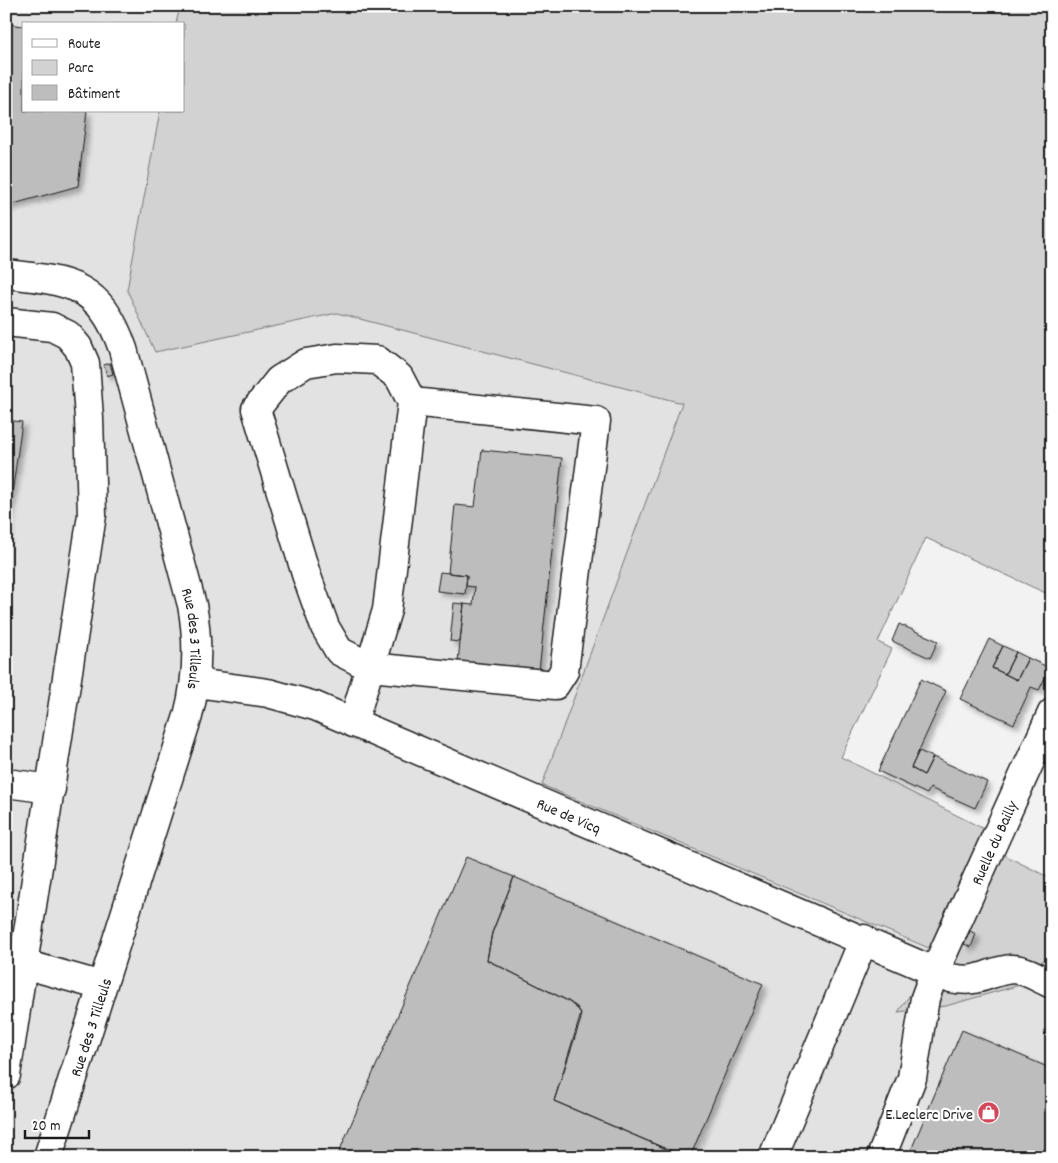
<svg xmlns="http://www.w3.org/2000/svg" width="1058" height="1163" viewBox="0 0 1058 1163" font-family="Dekko,sans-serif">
  <defs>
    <filter id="shadow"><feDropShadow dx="4.5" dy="4.5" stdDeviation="2.5" flood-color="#0004"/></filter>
  </defs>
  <rect width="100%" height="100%" fill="#f2f2f2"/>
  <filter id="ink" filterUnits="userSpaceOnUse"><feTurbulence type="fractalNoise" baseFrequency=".02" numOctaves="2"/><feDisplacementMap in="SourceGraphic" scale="10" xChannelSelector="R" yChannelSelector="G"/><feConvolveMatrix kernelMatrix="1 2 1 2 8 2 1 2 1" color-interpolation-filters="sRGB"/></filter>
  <g filter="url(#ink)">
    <path fill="#e2e2e2" d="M 6,6 L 180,6 L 176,24 L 24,24 L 24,111 L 160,111 L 127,290 L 155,352 L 337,313 L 683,403 L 542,785 L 931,950 L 916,986 L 899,1012 L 1023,984 L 1052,950 L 1052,1157 L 6,1157 Z"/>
    <path fill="#d2d2d2" stroke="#777" d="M 180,6 L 1052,6 L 1052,596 L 926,538 L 878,642 L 892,649 L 841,757 L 986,830 L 980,843 L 1052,879 L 1052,950 L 1023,984 L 946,1006 L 898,1012 L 916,986 L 931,949 L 542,785 L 682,403 L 337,313 L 155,352 L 127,290 L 160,111 L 184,111 L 184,24 L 176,24 Z"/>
    <path fill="#bdbdbd" stroke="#1c1c1c" filter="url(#shadow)" d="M 6,24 L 24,26 L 24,111 L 87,111 L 78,186 L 6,206 Z
      M 110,363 L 113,374 L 107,376 L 104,365 Z
      M 6,420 L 22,422 L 9,516 L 6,516 Z
      M 482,450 L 562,458 L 539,671 L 458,662 L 464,604 L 473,605 L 475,587 L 466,586 L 467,575 L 448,573 L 455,505 L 475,507 Z
      M 6,516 L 9,516 L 6,537 Z
      M 440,572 L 467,575 L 465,594 L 437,591 Z
      M 454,603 L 464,604 L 460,642 L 450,641 Z
      M 899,624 L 938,641 L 930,658 L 892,641 Z
      M 989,639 L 1003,646 L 992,668 L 1005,674 L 1017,680 L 1028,658 L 1050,668 L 1039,690 L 1031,687 L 1014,724 L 960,699 Z
      M 1003,646 L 1016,652 L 1005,674 L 992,668 Z
      M 1016,652 L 1028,658 L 1017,680 L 1005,674 Z
      M 921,679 L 946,691 L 911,768 L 924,775 L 933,757 L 987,782 L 975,808 L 930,788 L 927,794 L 878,771 Z
      M 919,751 L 933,757 L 924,775 L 911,768 Z
      M 466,857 L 514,877 L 492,933 L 487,960 L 568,1001 L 580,1011 L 581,1019 L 554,1101 L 685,1157 L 349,1157 L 339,1152 Z
      M 514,877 L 763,984 L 690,1157 L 685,1157 L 554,1101 L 581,1014 L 577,1007 L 568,1001 L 487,960 L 492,933 Z
      M 970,931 L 976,934 L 971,947 L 964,944 Z
      M 962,1030 L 1052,1069 L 1052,1157 L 908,1157 Z"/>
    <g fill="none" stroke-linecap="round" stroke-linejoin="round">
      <defs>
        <g id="minor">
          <path id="s1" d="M 6,274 C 69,281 100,283 123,349 L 192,605 C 199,643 198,678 188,716 L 48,1157"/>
          <path d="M 6,322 L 52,327 L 68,335 L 78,347 L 85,363 L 89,418 L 92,515 L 6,1075"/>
          <path id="s2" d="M 196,683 L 268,693 L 315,706 L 950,978 C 981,984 986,972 1011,969 C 1024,968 1040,979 1052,984"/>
          <path d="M 353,723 L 387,610 L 412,402 L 399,377 L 377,360 L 337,358 L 306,363 L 279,380 L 256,409 L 306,574 L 325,627 L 339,651 L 370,667 L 555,685 L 564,671 L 596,421 L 412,402"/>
          <path d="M 6,783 L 51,789"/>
          <path d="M 24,964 L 102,986"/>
          <path d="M 773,1157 L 864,939"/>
          <path id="s3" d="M 881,1157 L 912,1078 L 925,998 L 935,971 L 1052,713"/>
        </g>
      </defs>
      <use href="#minor" stroke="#1c1c1c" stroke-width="31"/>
      <use href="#minor" stroke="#fff" stroke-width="28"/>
    </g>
  </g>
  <defs>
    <symbol id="shop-disc" viewBox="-11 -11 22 22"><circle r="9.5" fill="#d1495b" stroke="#fff"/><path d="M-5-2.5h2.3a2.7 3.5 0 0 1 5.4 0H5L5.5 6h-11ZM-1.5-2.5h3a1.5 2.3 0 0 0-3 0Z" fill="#fff"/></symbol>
  </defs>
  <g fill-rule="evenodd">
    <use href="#shop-disc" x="976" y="1100" width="25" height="25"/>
  </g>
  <g text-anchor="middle" stroke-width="4.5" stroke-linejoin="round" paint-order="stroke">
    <g font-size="16" fill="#1c1c1c" stroke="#fff">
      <text dy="6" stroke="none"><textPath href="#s1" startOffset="450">Rue des 3 Tilleuls</textPath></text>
      <text dy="6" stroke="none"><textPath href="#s2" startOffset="398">Rue de Vicq</textPath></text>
      <text dy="6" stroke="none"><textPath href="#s3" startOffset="336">Ruelle du Bailly</textPath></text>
      <text transform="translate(90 1027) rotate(-72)" y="6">Rue des 3 Tilleuls</text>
    </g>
    <g font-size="16" fill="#1c1c1c" stroke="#fff" text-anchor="end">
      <text x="973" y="1119">E.Leclerc Drive</text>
    </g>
  </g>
  <rect width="1058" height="1163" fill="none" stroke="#fff" stroke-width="25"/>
  <rect x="12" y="12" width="1033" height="1138" fill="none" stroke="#1c1c1c" stroke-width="2" filter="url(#ink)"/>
  <rect x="22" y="22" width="162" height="90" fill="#ffffff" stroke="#a4a4a4"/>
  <rect x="32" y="39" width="25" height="8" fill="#ffffff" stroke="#a4a4a4"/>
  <text x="68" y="48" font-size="15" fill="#1c1c1c">Route</text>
  <rect x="32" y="60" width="25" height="15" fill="#d2d2d2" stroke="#a4a4a4"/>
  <text x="68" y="72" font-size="15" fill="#1c1c1c">Parc</text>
  <rect x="32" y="85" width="25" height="15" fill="#bdbdbd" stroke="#a4a4a4"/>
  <text x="68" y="98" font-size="15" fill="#1c1c1c">Bâtiment</text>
  <path d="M25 1130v8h64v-8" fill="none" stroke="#1c1c1c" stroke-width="2.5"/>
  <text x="32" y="1130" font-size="15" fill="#1c1c1c" stroke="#ffffff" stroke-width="4" paint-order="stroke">20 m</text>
</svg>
